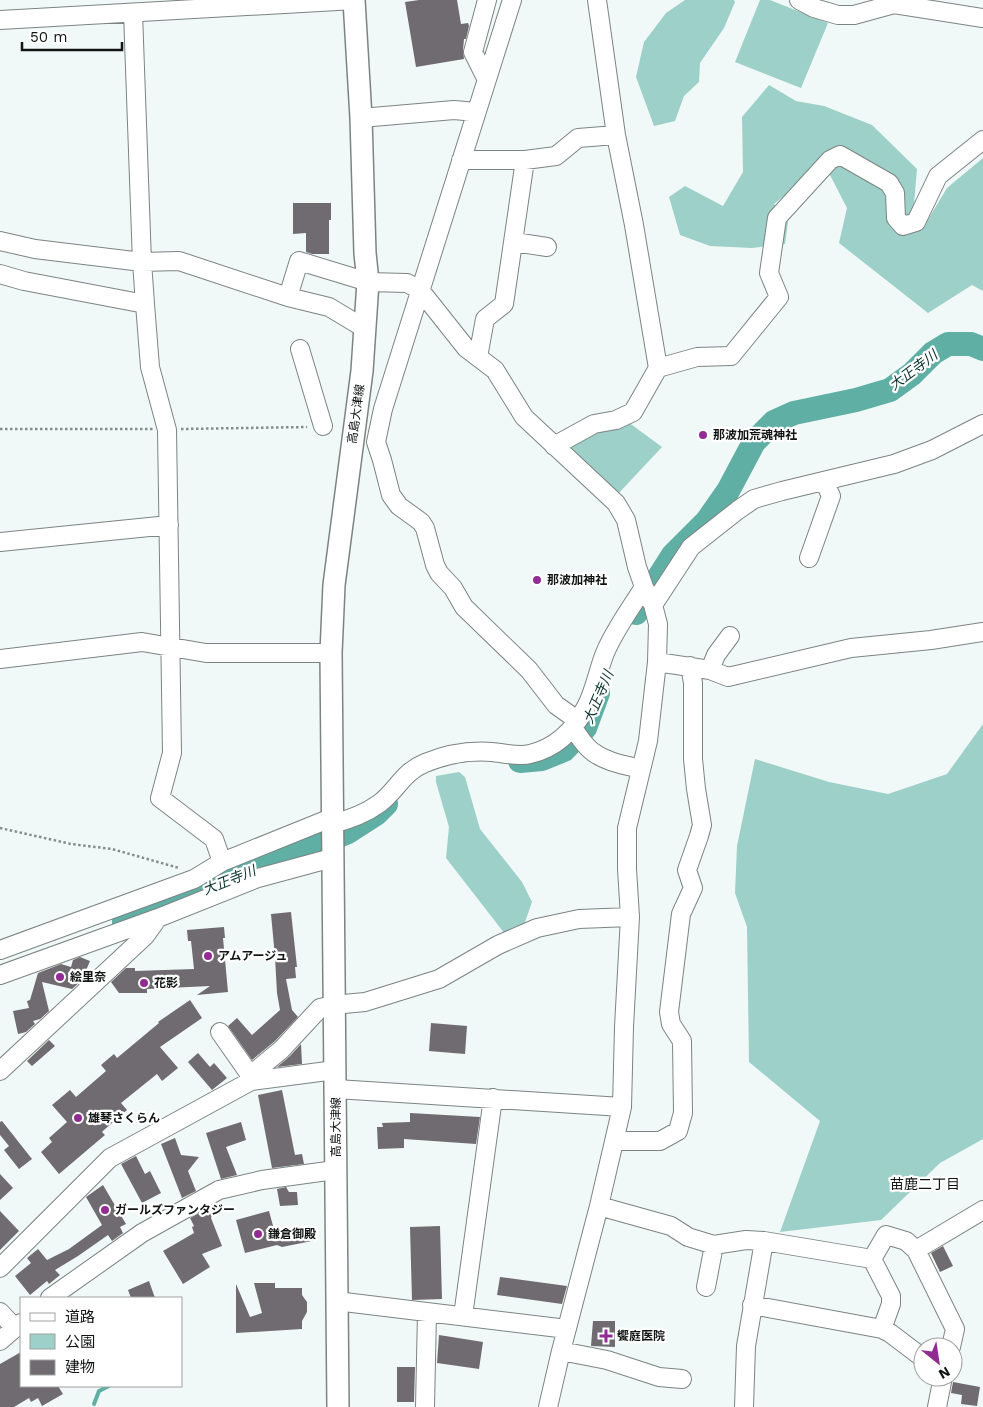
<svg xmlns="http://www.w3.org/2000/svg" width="983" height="1407" viewBox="0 0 983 1407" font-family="'Work Sans','Noto Sans JP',sans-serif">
  <rect width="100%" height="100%" fill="#f0f9f7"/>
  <path fill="#9cd0c8" d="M 685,0 L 734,0 L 735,2 L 724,28 L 700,63 L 699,82 L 684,96 L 675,121 L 654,126 L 636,77 L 644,42 L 666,13 Z
    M 760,0 L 770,0 L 828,23 L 801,88 L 735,62 Z
    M 769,85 L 796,101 L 824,106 L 872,125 L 917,169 L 913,216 L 921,231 L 947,188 L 983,158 L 983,291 L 972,285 L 928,313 L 839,243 L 847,208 L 830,175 L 813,172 L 774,204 L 788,222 L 785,244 L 752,248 L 710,246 L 680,235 L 669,197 L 685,186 L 723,206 L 743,172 L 742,117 Z
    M 628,422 L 662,447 L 617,495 L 566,448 L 601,429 Z
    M 983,724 L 983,1139 L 940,1163 L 881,1220 L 780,1232 L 820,1121 L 749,1062 L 747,927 L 735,893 L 737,846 L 755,759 L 829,782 L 888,794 L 947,774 Z
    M 459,772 L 465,777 L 480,829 L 522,882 L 532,902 L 524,925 L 505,934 L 446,858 L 449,827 L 436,782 L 436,776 Z"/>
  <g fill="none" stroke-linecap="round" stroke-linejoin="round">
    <path stroke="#60afa5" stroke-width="4" d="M 94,1404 L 99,1391 L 109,1386"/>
    <path stroke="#60afa5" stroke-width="24" d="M 636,613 L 673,555 L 707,521 L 728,491 L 754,442 L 774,422 L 794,413 L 856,400 L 890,390 L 912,374 L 933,353 L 948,344 L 971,344 L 983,349
      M 520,761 L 542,759 L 564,750 L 585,728 L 598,693
      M 124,922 L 348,832 L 376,814 L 386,804"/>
  </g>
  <path fill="#706b70" d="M 419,0 L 457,0 L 461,24 L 468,23 L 469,26 L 466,39 L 464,39 L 463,50 L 464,59 L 416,67 L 405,2 Z
    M 293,203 L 331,203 L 331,220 L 329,220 L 329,254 L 312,254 L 306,252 L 306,233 L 293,234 Z
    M 291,912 L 297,967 L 295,967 L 296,978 L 286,979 L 292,1010 L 298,1017 L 275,1041 L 252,1060 L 228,1026 L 237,1018 L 252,1035 L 280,1010 L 277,993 L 275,957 L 271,914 Z
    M 224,927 L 225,938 L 223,938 L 228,992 L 197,995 L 210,986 L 147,989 L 147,993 L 119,993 L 111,982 L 126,968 L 135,968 L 135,971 L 194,969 L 191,941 L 188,941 L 187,930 Z
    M 80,957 L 90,961 L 82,980 L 72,989 L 42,982 L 49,1011 L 40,1019 L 33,1021 L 35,1024 L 26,1032 L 18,1034 L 13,1011 L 29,1008 L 27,1001 L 30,1000 L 38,973 L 61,964 L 71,967 L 73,960 Z
    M 190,1000 L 202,1018 L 160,1047 L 178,1068 L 162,1081 L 157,1074 L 121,1103 L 127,1110 L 104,1130 L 102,1132 L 105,1135 L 59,1174 L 41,1152 L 52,1142 L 49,1138 L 67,1122 L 52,1105 L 70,1090 L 76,1097 L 106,1071 L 101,1065 L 114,1054 L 117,1058 L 159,1023 L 158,1022 Z
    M 431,1023 L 467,1026 L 465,1054 L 429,1051 Z
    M 49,1040 L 55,1046 L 32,1066 L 27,1061 Z
    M 301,1044 L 302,1064 L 277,1067 L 290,1056 Z
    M 198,1053 L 210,1067 L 214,1063 L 227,1078 L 212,1090 L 188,1062 Z
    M 282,1090 L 295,1155 L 302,1154 L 304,1164 L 272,1168 L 258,1095 Z
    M 410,1113 L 480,1117 L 476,1144 L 404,1139 L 404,1148 L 378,1149 L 377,1127 L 383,1127 L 382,1123 L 410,1122 Z
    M 2,1121 L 32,1159 L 19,1169 L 4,1150 L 9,1146 L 0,1135 L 0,1122 Z
    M 241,1122 L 246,1140 L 226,1147 L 237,1175 L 221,1179 L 206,1133 Z
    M 175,1138 L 181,1155 L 199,1157 L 188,1171 L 196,1191 L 182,1198 L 161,1144 Z
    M 136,1156 L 145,1174 L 150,1171 L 161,1193 L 142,1203 L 121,1164 Z
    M 0,1174 L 13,1188 L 0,1200 Z
    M 103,1185 L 126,1224 L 120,1227 L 123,1233 L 112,1241 L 108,1235 L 78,1256 L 55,1270 L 60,1275 L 49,1284 L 47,1281 L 30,1295 L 15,1276 L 31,1263 L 27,1258 L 38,1249 L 47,1260 L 69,1249 L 102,1225 L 86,1197 Z
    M 286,1187 L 289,1192 L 297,1192 L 298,1205 L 280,1206 L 277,1189 Z
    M 208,1208 L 213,1210 L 211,1218 L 222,1246 L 202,1254 L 210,1267 L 183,1284 L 163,1251 L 194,1233 L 192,1227 L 194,1226 L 190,1218 Z
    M 0,1211 L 19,1231 L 0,1250 Z
    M 269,1211 L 276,1237 L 315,1230 L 317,1240 L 282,1247 L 277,1245 L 245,1253 L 236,1220 Z
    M 440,1226 L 442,1299 L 412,1300 L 410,1227 Z
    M 943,1246 L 953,1266 L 940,1272 L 931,1253 Z
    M 500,1277 L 567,1286 L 562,1304 L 497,1295 Z
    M 149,1281 L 155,1298 L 131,1298 L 128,1290 Z
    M 254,1283 L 275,1283 L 275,1288 L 302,1288 L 302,1295 L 307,1302 L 307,1312 L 302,1321 L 302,1329 L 236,1333 L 236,1284 L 250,1317 L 262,1313 Z
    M 593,1321 L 615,1321 L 615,1347 L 591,1346 Z
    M 439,1335 L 483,1342 L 479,1369 L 437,1363 Z
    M 21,1352 L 21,1386 L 58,1386 L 63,1394 L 42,1406 L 38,1398 L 31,1402 L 29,1398 L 14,1407 L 0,1407 L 0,1364 Z
    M 397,1367 L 415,1367 L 414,1402 L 397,1402 Z
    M 953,1382 L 980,1387 L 977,1406 L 961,1404 L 962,1395 L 951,1393 Z"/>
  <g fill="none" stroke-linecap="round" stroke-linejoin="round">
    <defs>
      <path id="minor" d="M 512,0 L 383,409 L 376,442 L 382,460 L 391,495 L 399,506 L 421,522 L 425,528 L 435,565 L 439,573 L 453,588 L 464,607 L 529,670 L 556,705 L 577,720
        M 597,0 L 616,135 L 634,225 L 658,368
        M 799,0 L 814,8 L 838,15 L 854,15 L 894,4 L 983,18
        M 133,13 L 142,262 L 145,304 L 150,367 L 167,430 L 172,753 L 160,798 L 214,839 L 222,862
        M 0,20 L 355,0
        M 486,78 L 473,52 L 487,0
        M 361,118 L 454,110 L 476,112
        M 461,160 L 525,160 L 556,156 L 578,138 L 616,135
        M 0,241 L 35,249 L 142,262 L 179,261 L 288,297 L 329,307 L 364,328
        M 514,242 L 547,247
        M 0,274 L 24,281 L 145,304
        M 288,297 L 299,261 L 368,282 L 407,283 L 420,290 L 466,348 L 495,370 L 524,417 L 616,503 L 626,520 L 637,567 L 644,587 L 653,605 L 658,624 L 657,662 L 648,741 L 627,828 L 627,869 L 630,917 L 624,1027 L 622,1107 L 599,1206 L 561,1351 L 548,1407
        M 300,349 L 323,426
        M 478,357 L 485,319 L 504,304 L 525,160
        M 554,446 L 594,424 L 616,420 L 633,412 L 658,368 L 697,357 L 731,356 L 779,297 L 769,273 L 777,218 L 830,160 L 840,155 L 889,183 L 895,193 L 896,218 L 903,226 L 916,222 L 938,176 L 983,140
        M 0,542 L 169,525
        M 809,558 L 831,496 L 824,481
        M 653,605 L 691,547 L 738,510 L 754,499 L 782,491 L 894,464 L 932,450 L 983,424
        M 0,659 L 142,642 L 206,653 L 331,653
        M 657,662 L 710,670 L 728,677 L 851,648 L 931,640 L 983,632
        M 710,670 L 716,655 L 730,636
        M 573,728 C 579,736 584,746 593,752 C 606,762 625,765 641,769
        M 331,824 C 349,820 365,814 380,803 C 397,790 403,772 425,763 C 447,754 468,750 492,752 C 503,753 519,757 530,754 C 556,748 574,730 586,707 C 595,690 598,670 605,653 C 615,629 631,608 644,587
        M 0,950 L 194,879 L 222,862 L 331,818
        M 0,975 L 158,918 L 258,878 L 332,858
        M 220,1032 L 248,1072 L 251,1081 L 335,1070
        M 0,1071 L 145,936 L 158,918
        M 336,1089 L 622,1107
        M 615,1141 L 660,1141 L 678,1131 L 683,1113 L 682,1041 L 671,1024 L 669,1012 L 681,914 L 693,888 L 687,870 L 699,836 L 702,825 L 696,789 L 693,759 L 693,683 L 690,666
        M 599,1206 L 671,1226 L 688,1237 L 714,1245 L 746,1240 L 764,1241 L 872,1259 L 886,1235 L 906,1241 L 916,1250 L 983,1210
        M 916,1250 L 955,1329 L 951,1347
        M 872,1259 L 891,1296 L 891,1304 L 882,1329
        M 0,1268 L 110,1158 L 251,1081 L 258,1069 L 282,1049 L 320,1008 L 333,1005 L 365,1002 L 439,979 L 498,945 L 537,928 L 579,919 L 630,917
        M 706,1287 L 714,1245
        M 50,1298 L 142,1233 L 219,1190 L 262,1180 L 335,1170
        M 336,1301 L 567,1329
        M 752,1305 L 882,1329 L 890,1333 L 923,1358
        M 0,1312 L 15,1328 L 21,1323
        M 463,1316 L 493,1098
        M 0,1341 L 15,1328
        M 561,1351 L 607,1360 L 659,1377 L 682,1379
        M 425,1407 L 427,1313
        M 744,1407 L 746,1346 L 764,1241
        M 937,1407 L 943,1377"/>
      <path id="major" d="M 338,1407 L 331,653 L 334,585 L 362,371 L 368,282 L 365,253 L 361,118 L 354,0"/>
    </defs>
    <use href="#minor" stroke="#7c8483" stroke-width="20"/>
    <use href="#major" stroke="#7c8483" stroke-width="24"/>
    <path stroke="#868c8b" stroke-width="2.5" stroke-dasharray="2.5 2.5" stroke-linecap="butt" d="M 0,429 L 153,429
      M 181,429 L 307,427
      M 0,828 L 71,844 L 112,849 L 179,868"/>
    <use href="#minor" stroke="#fff" stroke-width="18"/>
    <use href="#major" stroke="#fff" stroke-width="21"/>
  </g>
  <g fill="#912c92" stroke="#fff" stroke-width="2">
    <circle cx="703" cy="435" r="5"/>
    <circle cx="537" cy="580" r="5"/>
    <circle cx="208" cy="956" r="5"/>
    <circle cx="60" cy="977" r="5"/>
    <circle cx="144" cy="983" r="5"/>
    <circle cx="78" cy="1118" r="5"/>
    <circle cx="105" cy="1210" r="5"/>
    <circle cx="258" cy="1234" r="5"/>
    <path d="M603.5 1328.5h5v5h5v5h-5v5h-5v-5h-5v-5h5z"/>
  </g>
  <g text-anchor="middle" stroke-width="4.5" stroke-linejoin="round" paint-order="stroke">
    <g font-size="12" fill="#111413" stroke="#fff">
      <text transform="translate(356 414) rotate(-82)" y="4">高島大津線</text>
      <text transform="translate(336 1127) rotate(-90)" y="4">高島大津線</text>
    </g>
    <g font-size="12" font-weight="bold" fill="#111413" stroke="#fff" text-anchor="start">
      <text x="713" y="439">那波加荒魂神社</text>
      <text x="547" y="584">那波加神社</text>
      <text x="218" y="960">アムアージュ</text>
      <text x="70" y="981">絵里奈</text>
      <text x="154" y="987">花影</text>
      <text x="88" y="1122">雄琴さくらん</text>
      <text x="115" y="1214">ガールズファンタジー</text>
      <text x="268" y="1238">鎌倉御殿</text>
      <text x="617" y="1340">饗庭医院</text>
    </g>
    <g font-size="14" font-style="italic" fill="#09322d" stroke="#fff">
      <text transform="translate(913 370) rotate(-37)" y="5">大正寺川</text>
      <text transform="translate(598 697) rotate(-67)" y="5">大正寺川</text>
      <text transform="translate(229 880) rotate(-22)" y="5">大正寺川</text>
    </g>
    <g font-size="14" fill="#111413" stroke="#fff">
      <text x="925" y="1189">苗鹿二丁目</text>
    </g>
  </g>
  <rect x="20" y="1297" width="162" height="90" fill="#ffffff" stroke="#a0a1a1"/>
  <rect x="30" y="1313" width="25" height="8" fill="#ffffff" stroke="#a0a1a1"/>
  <text x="65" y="1322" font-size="15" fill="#111413">道路</text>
  <rect x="30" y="1334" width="25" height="15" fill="#9cd0c8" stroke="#a0a1a1"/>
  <text x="65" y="1347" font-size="15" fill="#111413">公園</text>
  <rect x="30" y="1360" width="25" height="15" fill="#706b70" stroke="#a0a1a1"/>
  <text x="65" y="1372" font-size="15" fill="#111413">建物</text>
  <g transform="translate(938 1362) rotate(150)"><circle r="24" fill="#ffffff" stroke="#a0a1a1"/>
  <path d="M0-4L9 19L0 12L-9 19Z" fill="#912c92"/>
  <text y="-8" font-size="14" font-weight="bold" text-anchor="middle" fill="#111413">N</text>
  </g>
  <path d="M22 42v8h100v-8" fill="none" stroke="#111413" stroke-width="2.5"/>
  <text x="30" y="42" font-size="15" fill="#111413" stroke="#ffffff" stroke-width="4" paint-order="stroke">50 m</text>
</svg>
